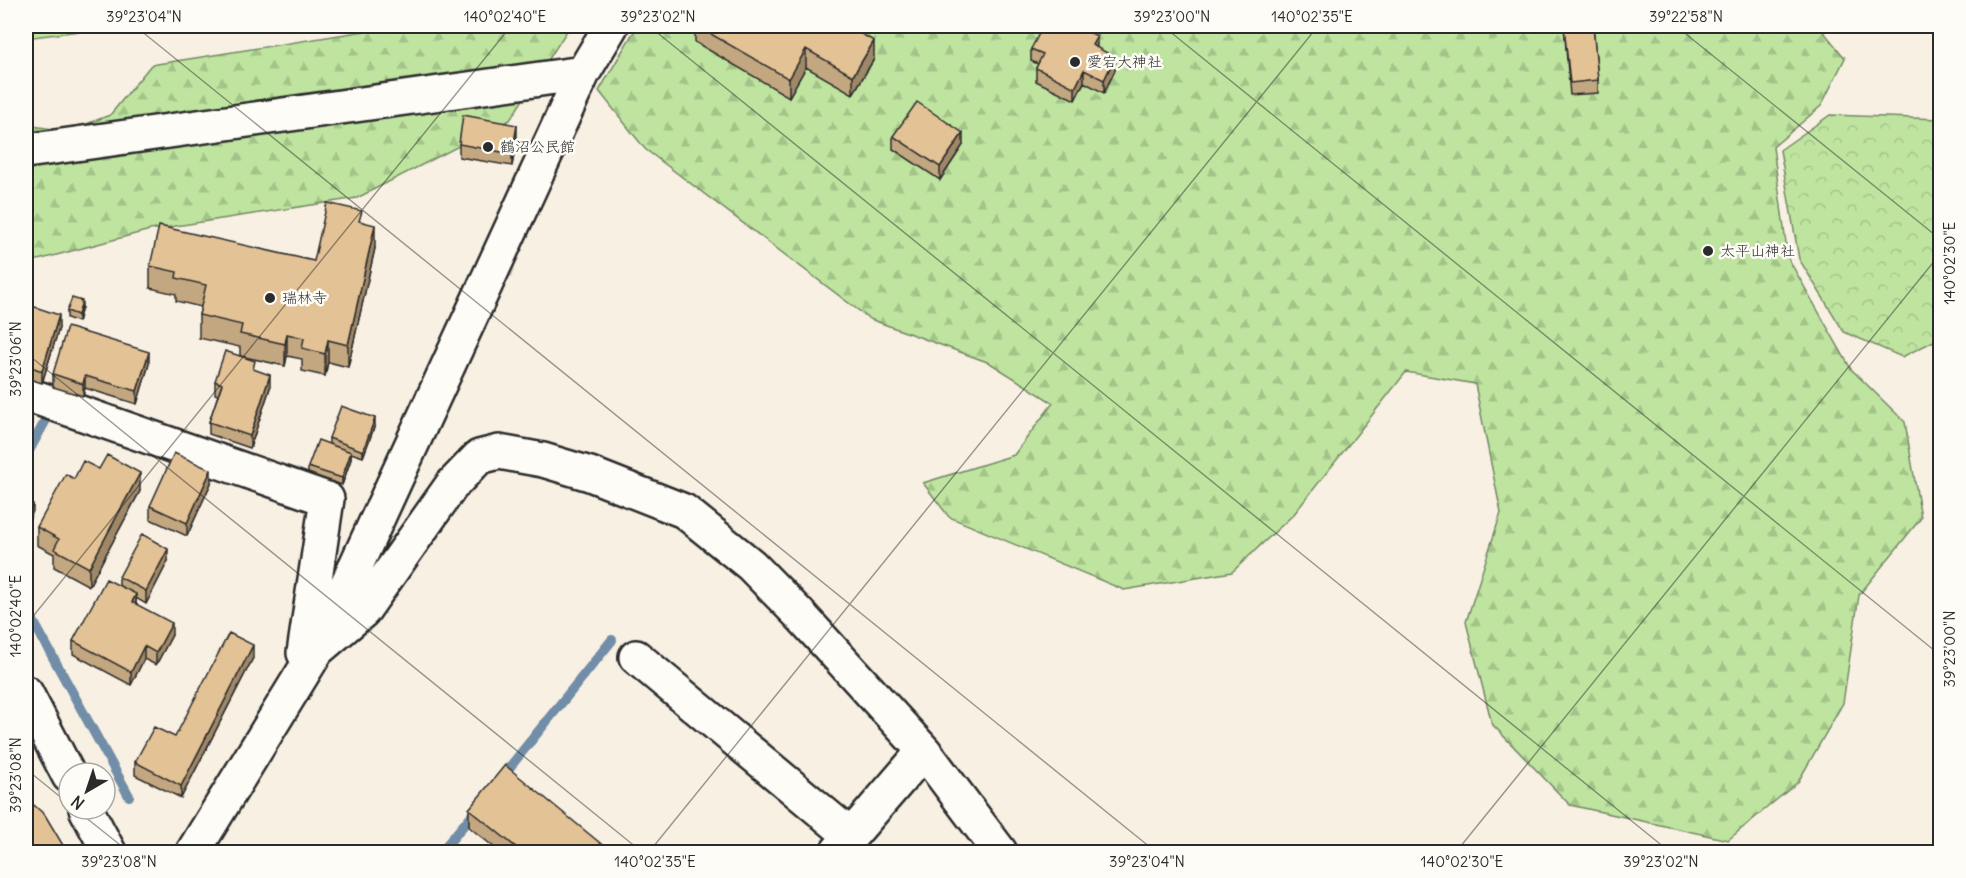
<svg xmlns="http://www.w3.org/2000/svg" width="1966" height="878" viewBox="0 0 1966 878" font-family="Delius,'Klee One',sans-serif">
  <defs>
    <pattern id="forest-firs" width="22" height="20" patternUnits="userSpaceOnUse" patternTransform="scale(1.5)"><rect width="22" height="20" fill="#bee49f"/><path d="M5 1l3.5 6h-7zM16 11l3.5 6h-7z" fill="#a3c489"/></pattern>
    <pattern id="park-crowns" width="20" height="18" patternUnits="userSpaceOnUse" patternTransform="scale(1.5)"><rect width="20" height="18" fill="#bee49f"/><path d="M2 6a3 3 0 1 1 6 0M12 15a3 3 0 1 1 6 0" fill="none" stroke="#a3c489"/></pattern>
  </defs>
  <rect width="100%" height="100%" fill="#f8f0e3"/>
  <filter id="ink" filterUnits="userSpaceOnUse"><feTurbulence type="fractalNoise" baseFrequency=".0167" numOctaves="2"/><feDisplacementMap in="SourceGraphic" scale="12" xChannelSelector="R" yChannelSelector="G"/><feConvolveMatrix kernelMatrix="1 2 1 2 8 2 1 2 1" color-interpolation-filters="sRGB"/></filter>
  <g filter="url(#ink)">
    <path fill="#bee49f" stroke="#748865" stroke-width="1.5" d="M 26,26 L 119,26 L 26,38 Z"/>
    <path fill="url(#forest-firs)" stroke="#748865" stroke-width="1.5" d="M 396,26 L 570,26 L 510,120 L 357,198 L 150,230 L 38,260 L 26,259 L 26,125 L 68,131 L 110,115 L 151,65 Z
      M 637,26 L 1819,26 L 1845,58 L 1821,106 L 1773,147 L 1788,258 L 1851,369 L 1905,422 L 1921,518 L 1859,595 L 1843,703 L 1798,782 L 1728,840 L 1570,805 L 1492,724 L 1466,622 L 1501,513 L 1475,384 L 1406,372 L 1294,514 L 1232,572 L 1124,590 L 949,517 L 923,483 L 1014,455 L 1053,403 L 990,363 L 870,319 L 645,149 L 599,91 Z"/>
    <path fill="url(#park-crowns)" stroke="#748865" stroke-width="1.5" d="M 1830,115 L 1940,119 L 1940,338 L 1902,357 L 1844,332 L 1799,259 L 1780,150 Z"/>
    <g fill="none" stroke-linecap="round" stroke-linejoin="round">
      <path stroke="#718da8" stroke-width="10" d="M 26,456 L 47,418
        M 26,608 L 129,796
        M 501,778 L 612,640
        M 441,852 L 477,809"/>
      <defs>
        <path id="street" d="M 26,151 L 583,73
          M 26,394 L 327,499 L 304,653
          M 317,650 L 363,611 L 452,485 L 479,457 L 499,452 L 543,460 L 590,474 L 684,511 L 751,565 L 802,617 L 924,751 L 1000,852
          M 636,657 L 851,836
          M 193,852 L 317,650 L 583,73 L 611,26
          M 837,852 L 924,751"/>
        <path id="highway" d="M 26,693 L 69,776
          M 86,809 L 109,852"/>
      </defs>
      <use href="#street" stroke="#2b2b2b" stroke-width="38"/>
      <use href="#highway" stroke="#2b2b2b" stroke-width="38"/>
      <use href="#street" stroke="#fdfcf7" stroke-width="33"/>
      <use href="#highway" stroke="#fdfcf7" stroke-width="33"/>
    </g>
    <path fill="#c3a780" stroke="#2b2b2b" stroke-width="1.5" d="M 695,26 L 847,26 L 874,59 L 853,94 L 806,67 L 789,97 L 695,42 Z
      M 1564,26 L 1593,26 L 1598,80 L 1598,93 L 1570,95 Z
      M 1097,48 L 1115,70 L 1104,93 L 1084,82 L 1075,100 L 1036,81 L 1036,68 L 1038,64 L 1031,61 L 1031,49 Z
      M 893,136 L 963,145 L 940,180 L 893,149 Z
      M 517,137 L 512,166 L 459,157 L 459,144 Z
      M 362,222 L 375,248 L 348,367 L 328,362 L 325,376 L 302,371 L 302,359 L 287,356 L 285,366 L 241,356 L 255,370 L 270,388 L 250,448 L 209,434 L 209,422 L 218,395 L 215,394 L 215,381 L 240,356 L 240,347 L 199,338 L 199,315 L 201,307 L 176,301 L 176,294 L 150,288 L 150,266 L 314,261 Z
      M 26,304 L 59,328 L 42,383 L 26,378 Z
      M 82,307 L 78,322 L 67,318 L 67,311 Z
      M 149,364 L 137,404 L 85,388 L 83,396 L 53,387 L 53,374 Z
      M 375,425 L 363,457 L 351,453 L 351,459 L 342,485 L 308,473 L 308,467 L 329,444 L 329,438 Z
      M 74,479 L 140,491 L 89,586 L 54,567 L 54,554 L 37,545 L 37,527 Z
      M 211,483 L 187,536 L 150,519 L 150,506 Z
      M 168,561 L 146,604 L 136,598 L 136,604 L 172,635 L 156,665 L 144,659 L 131,685 L 73,654 L 73,641 L 119,586 L 119,577 Z
      M 253,658 L 181,798 L 135,775 L 135,762 L 175,737 Z
      M 26,798 L 67,852 L 26,852 Z
      M 469,809 L 611,852 L 500,852 L 469,827 Z"/>
    <path fill="#9f8868" stroke="#2b2b2b" stroke-width="1.5" d="M 1097,36 L 1097,49 L 1092,45 Z
      M 874,41 L 874,59 L 853,94 L 853,76 Z
      M 806,49 L 806,67 L 789,97 L 789,79 Z
      M 1115,57 L 1115,70 L 1104,93 L 1104,80 Z
      M 1084,70 L 1084,82 L 1075,100 L 1075,88 Z
      M 517,125 L 517,137 L 512,166 L 512,154 Z
      M 963,133 L 963,145 L 940,180 L 940,167 Z
      M 375,225 L 375,248 L 348,367 L 348,345 Z
      M 82,301 L 82,307 L 78,322 L 78,315 Z
      M 59,315 L 59,328 L 42,383 L 42,371 Z
      M 287,334 L 287,356 L 285,366 L 285,344 Z
      M 328,340 L 328,362 L 325,376 L 325,354 Z
      M 149,352 L 149,364 L 137,404 L 137,391 Z
      M 270,375 L 270,388 L 250,448 L 250,436 Z
      M 85,376 L 85,388 L 83,396 L 83,384 Z
      M 32,415 L 32,427 L 26,440 L 26,427 Z
      M 375,418 L 375,425 L 363,457 L 363,451 Z
      M 351,452 L 351,459 L 342,485 L 342,478 Z
      M 211,470 L 211,483 L 187,536 L 187,523 Z
      M 140,473 L 140,491 L 89,586 L 89,568 Z
      M 33,504 L 33,511 L 26,527 L 26,520 Z
      M 168,549 L 168,561 L 146,604 L 146,591 Z
      M 136,594 L 136,607 L 132,602 Z
      M 172,623 L 172,635 L 156,665 L 156,653 Z
      M 253,645 L 253,658 L 181,798 L 181,786 Z
      M 144,646 L 144,659 L 131,685 L 131,672 Z
      M 29,777 L 29,790 L 26,794 L 26,781 Z"/>
    <path fill="#e3c295" stroke="#2b2b2b" stroke-width="1.5" d="M 697,26 L 847,26 L 874,41 L 853,76 L 806,49 L 789,79 Z
      M 1043,26 L 1052,26 L 1058,29 L 1060,26 L 1077,26 L 1097,36 L 1092,45 L 1115,57 L 1104,80 L 1084,70 L 1075,88 L 1036,68 L 1043,54 L 1031,49 Z
      M 1564,26 L 1593,26 L 1598,80 L 1570,83 Z
      M 917,102 L 963,133 L 940,167 L 893,136 Z
      M 463,115 L 517,125 L 512,154 L 459,144 Z
      M 327,203 L 362,211 L 359,221 L 375,225 L 348,345 L 328,340 L 325,354 L 302,348 L 304,338 L 287,334 L 285,344 L 240,334 L 242,325 L 199,315 L 206,285 L 176,278 L 177,272 L 150,266 L 159,226 L 314,261 Z
      M 72,298 L 82,301 L 78,315 L 67,311 Z
      M 26,304 L 59,315 L 42,371 L 26,365 Z
      M 67,327 L 149,352 L 137,391 L 85,376 L 83,384 L 53,374 Z
      M 225,351 L 255,361 L 253,369 L 270,375 L 250,436 L 209,422 L 222,384 L 215,381 Z
      M 341,406 L 375,418 L 363,451 L 329,438 Z
      M 26,411 L 32,415 L 26,427 Z
      M 318,440 L 351,452 L 342,478 L 308,467 Z
      M 174,453 L 211,470 L 187,523 L 150,506 Z
      M 107,455 L 140,473 L 89,568 L 54,549 L 59,539 L 37,527 L 66,474 L 74,479 L 83,461 L 99,469 Z
      M 26,501 L 33,504 L 26,520 Z
      M 142,534 L 168,549 L 146,591 L 119,577 Z
      M 106,579 L 136,594 L 132,602 L 172,623 L 156,653 L 144,646 L 131,672 L 73,641 Z
      M 229,633 L 253,645 L 181,786 L 135,762 L 154,727 L 175,737 Z
      M 505,765 L 611,852 L 522,852 L 469,809 Z
      M 26,771 L 29,777 L 26,781 Z
      M 26,798 L 45,815 L 67,852 L 37,852 L 26,845 Z"/>
  </g>
  <path fill="none" stroke="#2b2b2b" stroke-width="1.5" stroke-opacity="0.45" d="M 135,26 L 1156,852M 649,26 L 1670,852M 1163,26 L 1940,655M 1676,26 L 1940,239M 26,353 L 642,852M 26,625 L 511,26M 26,769 L 69,804M 75,809 L 129,852M 649,852 L 1318,26M 1456,852 L 1940,254"/>
  <g fill="#2b2b2b" stroke="#fdfcf7" stroke-width="2">
    <circle cx="1075" cy="62" r="6"/>
    <circle cx="488" cy="147" r="6"/>
    <circle cx="1708" cy="251" r="6"/>
    <circle cx="270" cy="298" r="6"/>
  </g>
  <g text-anchor="middle" stroke-width="5" stroke-linejoin="round" paint-order="stroke">
    <g font-size="15" fill="#2b2b2b" stroke="#fdfcf7" text-anchor="start">
      <text x="1087" y="67">愛宕大神社</text>
      <text x="500" y="152">鶴沼公民館</text>
      <text x="1720" y="256">太平山神社</text>
      <text x="282" y="303">瑞林寺</text>
    </g>
  </g>
  <rect width="1966" height="878" fill="none" stroke="#fdfcf7" stroke-width="66"/>
  <g transform="translate(87 791) rotate(219)"><circle r="28" fill="#fdfcf7" stroke="#a9a8a5" stroke-width="1.5"/>
  <path d="M0-4.5L10 22L0 15L-10 22Z" fill="#2b2b2b"/>
  <text y="-9" font-size="16" font-weight="bold" text-anchor="middle" fill="#2b2b2b">N</text>
  </g>
  <rect x="33" y="33" width="1900" height="812" fill="none" stroke="#2b2b2b" stroke-width="2"/>
  <g font-size="15" text-anchor="middle" fill="#2b2b2b">
    <text x="144" y="22">39°23'04"N</text>
    <text x="505" y="22">140°02'40"E</text>
    <text x="658" y="22">39°23'02"N</text>
    <text x="1172" y="22">39°23'00"N</text>
    <text x="1312" y="22">140°02'35"E</text>
    <text x="1686" y="22">39°22'58"N</text>
    <text transform="translate(1950 263) rotate(-90)" y="5">140°02'30"E</text>
    <text transform="translate(16 359) rotate(-90)" y="5">39°23'06"N</text>
    <text transform="translate(16 616) rotate(-90)" y="5">140°02'40"E</text>
    <text transform="translate(1950 649) rotate(-90)" y="5">39°23'00"N</text>
    <text transform="translate(16 775) rotate(-90)" y="5">39°23'08"N</text>
    <text x="119" y="867">39°23'08"N</text>
    <text x="655" y="867">140°02'35"E</text>
    <text x="1147" y="867">39°23'04"N</text>
    <text x="1462" y="867">140°02'30"E</text>
    <text x="1661" y="867">39°23'02"N</text>
  </g>
</svg>
